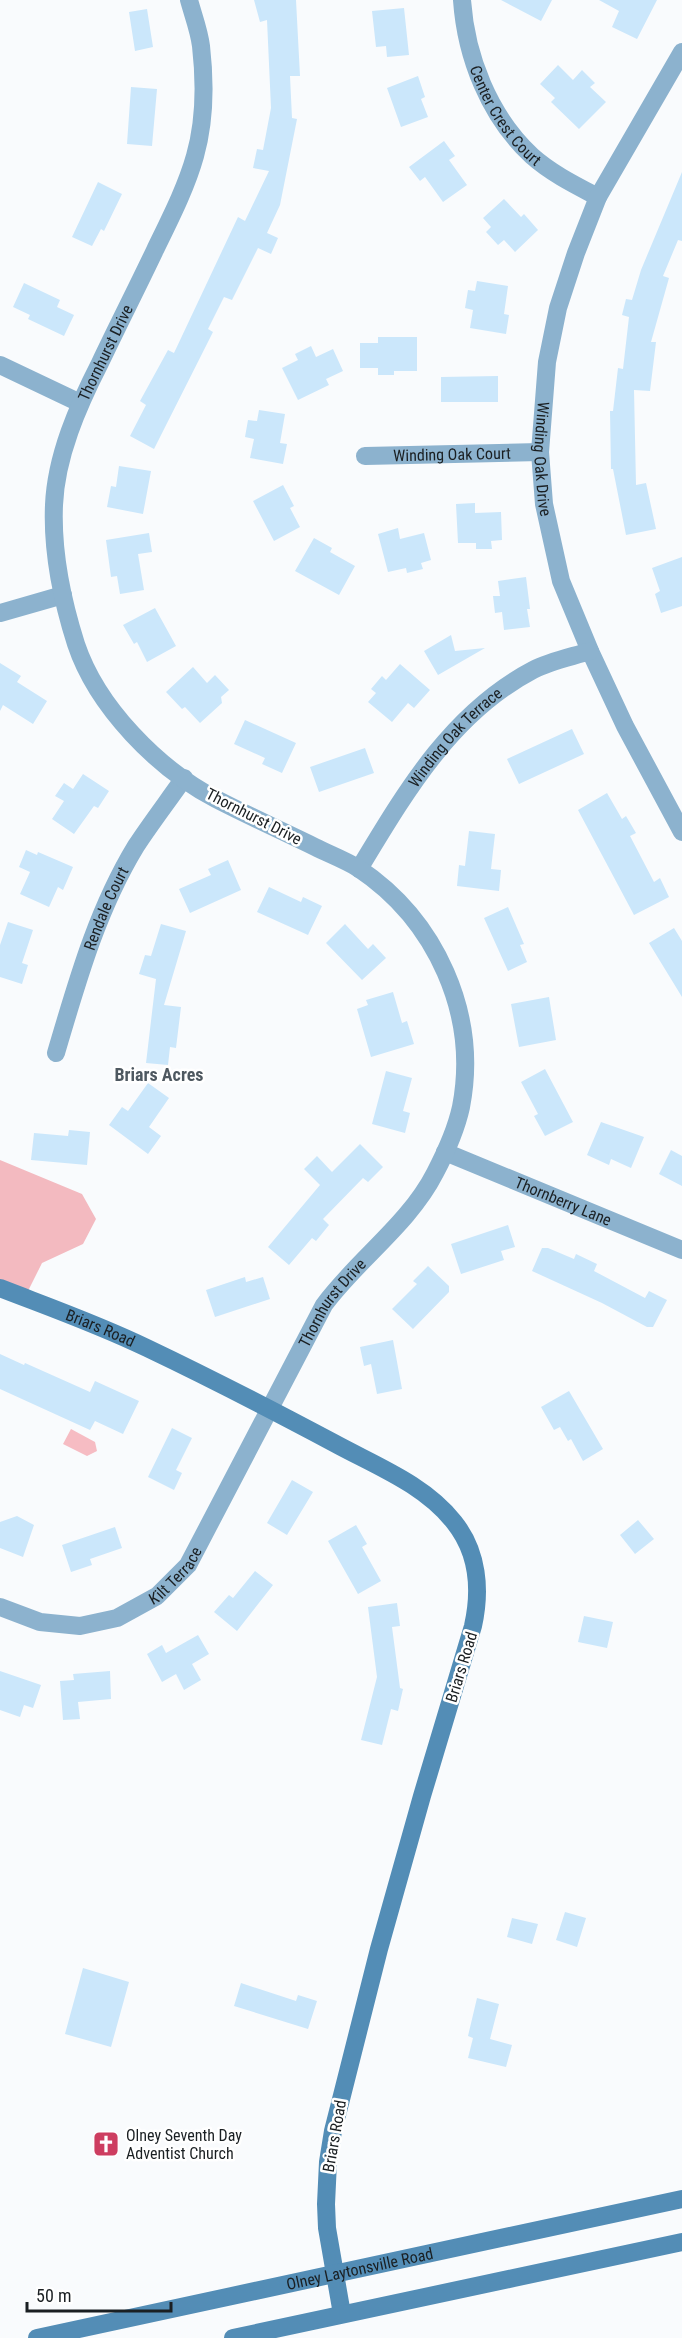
<svg xmlns="http://www.w3.org/2000/svg" width="682" height="2338" viewBox="0 0 682 2338" font-family="'Roboto Condensed',sans-serif">
  <rect width="100%" height="100%" fill="#f9fbfd"/>
  <path fill="#f3bac0" d="M 0,1160 L 82,1194 L 96,1219 L 83,1244 L 42,1263 L 25,1297 L 0,1288 Z"/>
  <path fill="#f6bcc3" d="M 71,1429 L 95,1442 L 97,1451 L 87,1456 L 63,1444 Z"/>
  <path fill="#cbe7fb" d="M 254,0 L 296,0 L 300,76 L 290,76 L 292,118 L 297,119 L 280,205 L 267,233 L 278,238 L 271,254 L 258,248 L 232,300 L 224,297 L 208,329 L 213,332 L 154,449 L 130,436 L 146,405 L 140,401 L 168,350 L 174,353 L 238,217 L 245,221 L 269,171 L 253,168 L 257,149 L 263,150 L 271,108 L 267,20 L 260,22 Z
    M 501,0 L 552,0 L 541,21 Z
    M 599,0 L 657,0 L 637,39 L 612,27 L 619,11 Z
    M 404,8 L 409,55 L 387,57 L 386,46 L 376,47 L 372,11 Z
    M 147,9 L 153,47 L 135,51 L 129,12 Z
    M 558,65 L 573,80 L 582,70 L 595,83 L 590,87 L 606,102 L 579,129 L 551,102 L 555,98 L 540,84 Z
    M 418,76 L 425,97 L 421,99 L 428,117 L 401,127 L 387,88 Z
    M 131,87 L 157,89 L 152,146 L 127,144 Z
    M 444,141 L 455,156 L 449,160 L 467,185 L 443,202 L 425,177 L 420,181 L 409,167 Z
    M 682,172 L 682,241 L 678,240 L 663,276 L 669,278 L 651,342 L 656,342 L 650,391 L 634,390 L 636,485 L 646,483 L 656,529 L 626,535 L 613,469 L 611,469 L 610,411 L 613,411 L 618,368 L 623,369 L 629,317 L 622,315 L 626,299 L 632,300 L 641,270 Z
    M 98,182 L 122,194 L 104,231 L 101,229 L 92,246 L 72,237 Z
    M 504,199 L 521,217 L 524,214 L 538,230 L 515,252 L 504,240 L 498,245 L 486,232 L 491,227 L 483,218 Z
    M 477,281 L 508,286 L 504,314 L 509,315 L 506,334 L 470,328 L 473,310 L 465,308 L 468,290 L 475,291 Z
    M 24,283 L 60,300 L 57,307 L 74,315 L 64,336 L 28,319 L 30,315 L 13,307 Z
    M 378,337 L 417,337 L 417,371 L 394,371 L 394,375 L 378,375 L 378,368 L 360,368 L 360,343 L 378,343 Z
    M 311,346 L 316,357 L 333,349 L 343,371 L 326,379 L 329,385 L 298,400 L 282,368 L 298,360 L 295,354 Z
    M 498,376 L 498,402 L 441,402 L 441,377 Z
    M 259,410 L 285,414 L 280,443 L 287,444 L 283,464 L 250,458 L 254,439 L 245,437 L 248,420 L 257,421 Z
    M 119,466 L 151,471 L 143,514 L 107,507 L 111,486 L 116,487 Z
    M 283,485 L 294,506 L 290,508 L 300,527 L 274,541 L 253,501 Z
    M 475,503 L 475,513 L 501,512 L 502,540 L 491,541 L 492,549 L 476,549 L 476,543 L 458,543 L 456,504 Z
    M 398,528 L 400,539 L 424,533 L 431,560 L 421,563 L 423,569 L 407,573 L 406,568 L 388,572 L 378,534 Z
    M 149,533 L 152,552 L 138,554 L 144,590 L 120,594 L 117,576 L 111,577 L 106,540 Z
    M 314,538 L 332,548 L 330,552 L 355,566 L 339,595 L 295,571 Z
    M 682,557 L 682,606 L 661,613 L 655,594 L 660,591 L 652,568 Z
    M 526,577 L 530,609 L 527,609 L 530,627 L 504,630 L 502,612 L 495,613 L 493,596 L 500,596 L 498,581 Z
    M 155,608 L 176,646 L 147,662 L 137,642 L 134,644 L 123,625 Z
    M 451,635 L 455,651 L 485,648 L 438,675 L 424,651 Z
    M 0,663 L 21,676 L 17,682 L 47,701 L 33,724 L 3,705 L 0,711 Z
    M 400,664 L 430,690 L 414,708 L 408,703 L 392,722 L 368,702 L 376,693 L 371,689 L 382,676 L 386,680 Z
    M 193,667 L 207,683 L 215,675 L 229,690 L 221,697 L 222,703 L 200,723 L 185,707 L 182,709 L 166,692 Z
    M 245,720 L 296,743 L 282,773 L 262,764 L 265,758 L 234,744 Z
    M 572,729 L 584,754 L 519,784 L 507,759 Z
    M 365,748 L 374,773 L 319,792 L 310,767 Z
    M 83,774 L 109,791 L 98,808 L 94,806 L 74,834 L 52,819 L 64,801 L 55,796 L 64,783 L 73,789 Z
    M 607,793 L 622,819 L 626,816 L 636,833 L 630,836 L 654,882 L 660,878 L 669,897 L 634,915 L 578,810 Z
    M 469,831 L 495,834 L 491,869 L 501,870 L 499,891 L 457,886 L 459,865 L 465,866 Z
    M 26,850 L 37,855 L 38,852 L 73,867 L 63,890 L 58,887 L 49,907 L 20,894 L 30,872 L 19,867 Z
    M 228,860 L 241,890 L 190,913 L 179,889 L 211,875 L 208,869 Z
    M 269,887 L 301,902 L 303,897 L 322,906 L 308,935 L 257,912 Z
    M 508,907 L 524,944 L 520,945 L 527,962 L 508,971 L 484,918 Z
    M 8,922 L 33,930 L 22,963 L 28,965 L 22,984 L 0,977 L 0,945 Z
    M 161,924 L 186,931 L 164,1005 L 181,1007 L 176,1048 L 170,1047 L 168,1065 L 146,1063 L 156,979 L 139,974 L 145,955 L 151,956 Z
    M 345,924 L 368,949 L 373,944 L 386,958 L 362,980 L 326,943 Z
    M 674,928 L 682,941 L 682,997 L 649,943 Z
    M 393,992 L 402,1023 L 407,1021 L 414,1044 L 371,1057 L 357,1009 L 368,1005 L 366,1000 Z
    M 549,997 L 556,1040 L 519,1047 L 511,1004 Z
    M 545,1069 L 573,1122 L 545,1136 L 534,1116 L 538,1114 L 521,1082 Z
    M 386,1071 L 412,1078 L 403,1111 L 410,1113 L 405,1133 L 372,1124 Z
    M 148,1083 L 169,1098 L 149,1127 L 161,1136 L 148,1154 L 109,1125 L 122,1107 L 128,1111 Z
    M 601,1122 L 644,1137 L 631,1168 L 611,1159 L 609,1165 L 587,1155 Z
    M 69,1130 L 90,1132 L 87,1165 L 31,1160 L 34,1133 L 68,1136 Z
    M 360,1144 L 383,1167 L 368,1182 L 363,1178 L 323,1219 L 329,1225 L 316,1241 L 312,1238 L 289,1265 L 268,1247 L 320,1185 L 304,1169 L 317,1156 L 332,1172 Z
    M 671,1150 L 682,1156 L 682,1186 L 659,1174 Z
    M 508,1225 L 515,1247 L 501,1251 L 504,1260 L 461,1274 L 451,1244 Z
    M 542,1248 L 548,1248 L 574,1259 L 576,1254 L 597,1264 L 594,1271 L 645,1298 L 649,1291 L 667,1300 L 653,1327 L 647,1327 L 602,1303 L 532,1271 Z
    M 428,1266 L 449,1286 L 449,1292 L 413,1329 L 392,1309 L 417,1284 L 413,1281 Z
    M 245,1277 L 246,1282 L 263,1277 L 270,1299 L 215,1317 L 206,1290 Z
    M 393,1340 L 402,1389 L 377,1394 L 371,1364 L 364,1366 L 360,1347 Z
    M 0,1354 L 24,1365 L 25,1363 L 90,1392 L 95,1381 L 139,1401 L 123,1434 L 95,1421 L 90,1430 L 0,1389 Z
    M 569,1391 L 603,1449 L 583,1461 L 571,1439 L 568,1441 L 560,1427 L 554,1430 L 541,1407 Z
    M 172,1428 L 192,1438 L 176,1470 L 182,1473 L 174,1490 L 148,1477 Z
    M 292,1480 L 313,1492 L 287,1535 L 267,1523 Z
    M 17,1516 L 34,1525 L 23,1557 L 0,1548 L 0,1522 Z
    M 638,1520 L 654,1539 L 635,1554 L 620,1535 Z
    M 356,1525 L 367,1544 L 362,1547 L 381,1581 L 358,1594 L 328,1541 Z
    M 115,1527 L 122,1548 L 90,1559 L 92,1565 L 71,1572 L 62,1545 Z
    M 255,1571 L 273,1585 L 237,1631 L 214,1612 L 229,1595 L 233,1598 Z
    M 397,1603 L 400,1626 L 392,1627 L 400,1688 L 403,1689 L 398,1711 L 391,1709 L 382,1745 L 361,1740 L 377,1677 L 368,1607 Z
    M 584,1616 L 613,1622 L 607,1648 L 578,1642 Z
    M 198,1635 L 209,1654 L 192,1664 L 201,1680 L 184,1690 L 176,1674 L 162,1682 L 147,1654 L 162,1645 L 166,1653 Z
    M 0,1671 L 41,1685 L 33,1708 L 24,1705 L 20,1717 L 0,1710 Z
    M 110,1671 L 111,1699 L 78,1702 L 80,1719 L 63,1720 L 60,1681 L 74,1680 L 73,1674 Z
    M 565,1912 L 586,1918 L 577,1947 L 556,1940 Z
    M 512,1918 L 538,1924 L 532,1944 L 507,1937 Z
    M 83,1968 L 129,1982 L 111,2047 L 65,2034 Z
    M 241,1983 L 296,2001 L 298,1995 L 317,2001 L 308,2029 L 234,2006 Z
    M 477,1998 L 499,2004 L 490,2039 L 512,2045 L 506,2067 L 468,2058 L 473,2038 L 468,2036 Z"/>
  <g fill="none" stroke-linecap="round" stroke-linejoin="round">
    <g stroke="#8cb2ce" stroke-width="18">
      <path id="s1" d="M 462,0 C 466,57 489,116 532,156 C 551,173 575,185 598,197"/>
      <path id="s2" d="M 682,52 L 598,197 L 576,253 L 558,308 L 547,362 L 540,452 L 544,504 L 561,581 L 590,651 L 625,726 L 682,832"/>
      <path d="M 0,365 L 80,403"/>
      <path id="s3" d="M 365,456 L 540,452"/>
      <path d="M 0,613 L 63,595"/>
      <path id="s4" d="M 359,869 C 405,793 451,713 533,670 C 550,661 571,657 590,651"/>
      <path id="s5" d="M 56,1053 C 77,982 97,910 136,846 C 151,823 168,801 184,778"/>
      <path id="s6" d="M 445,1152 L 682,1250"/>
      <path id="s7" d="M 0,1607 L 40,1622 L 80,1626 L 117,1618 L 157,1596 L 188,1565 L 324,1305 C 358,1259 409,1224 435,1173 C 446,1152 456,1130 461,1107 C 479,1014 436,920 358,868 C 345,860 329,854 315,847 C 282,831 249,816 216,799 C 158,769 97,707 76,644 C 62,600 52,552 54,505 C 56,456 78,406 100,363 C 118,325 137,288 155,250 C 170,219 186,188 195,156 C 205,121 205,81 201,46 C 199,30 193,15 189,0"/>
    </g>
    <g stroke="#538db6" stroke-width="18">
      <path id="s8" d="M 0,1288 C 49,1307 100,1325 147,1348 C 210,1378 272,1410 334,1443 C 376,1466 424,1484 454,1522 C 478,1552 481,1590 473,1626 L 422,1796 L 379,1949 L 333,2131 L 328,2162 L 326,2204 L 327,2228 L 342,2314"/>
      <path id="s9" d="M 37,2338 L 682,2199"/>
      <path d="M 233,2338 L 682,2242"/>
    </g>
  </g>
  <defs>
    <symbol id="church-square" viewBox="-11 -11 22 22"><rect x="-9" y="-9" width="18" height="18" rx="4" fill="#cd3d60" stroke="#fff"/><path d="M-1.2-6h2.4v3.5h3.3v2.4h-3.3V6h-2.4V-.1h-3.3v-2.4h3.3Z" fill="#fff"/></symbol>
  </defs>
  <g fill-rule="evenodd">
    <use href="#church-square" x="91" y="2129" width="30" height="30"/>
  </g>
  <g text-anchor="middle" stroke-width="5" stroke-linejoin="round" paint-order="stroke">
    <g font-size="16" fill="#1a1f22" stroke="#fff">
      <text dy="6" stroke="none"><textPath href="#s1" startOffset="126">Center Crest Court</textPath></text>
      <text dy="6" stroke="none"><textPath href="#s7" startOffset="1698">Thornhurst Drive</textPath></text>
      <text dy="6" stroke="none"><textPath href="#s3" startOffset="87">Winding Oak Court</textPath></text>
      <text dy="6" stroke="none"><textPath href="#s2" startOffset="438">Winding Oak Drive</textPath></text>
      <text dy="6" stroke="none"><textPath href="#s4" startOffset="164">Winding Oak Terrace</textPath></text>
      <text transform="translate(254 816) rotate(27)" y="6">Thornhurst Drive</text>
      <text dy="6" stroke="none"><textPath href="#s5" startOffset="153">Rendale Court</textPath></text>
      <text dy="6" stroke="none"><textPath href="#s6" startOffset="128">Thornberry Lane</textPath></text>
      <text dy="6" stroke="none"><textPath href="#s7" startOffset="510">Thornhurst Drive</textPath></text>
      <text dy="6" stroke="none"><textPath href="#s8" startOffset="108">Briars Road</textPath></text>
      <text dy="6" stroke="none"><textPath href="#s7" startOffset="194">Kilt Terrace</textPath></text>
      <text transform="translate(461 1667) rotate(-73)" y="6">Briars Road</text>
      <text transform="translate(334 2136) rotate(-80)" y="6">Briars Road</text>
      <text dy="6" stroke="none"><textPath href="#s9" startOffset="330">Olney Laytonsville Road</textPath></text>
    </g>
    <g font-size="16" fill="#1a1f22" stroke="#fff" text-anchor="start">
      <text x="126" y="2141">Olney Seventh Day<tspan x="126" dy="18">Adventist Church</tspan></text>
    </g>
    <g font-size="18" font-weight="bold" fill="#4e5860" stroke="#fff">
      <text x="159" y="1081">Briars Acres</text>
    </g>
  </g>
  <path d="M27 2302v9h144v-9" fill="none" stroke="#1a1f22" stroke-width="3"/>
  <text x="36" y="2302" font-size="18" fill="#1a1f22" stroke="#ffffff" stroke-width="4.5" paint-order="stroke">50 m</text>
</svg>
